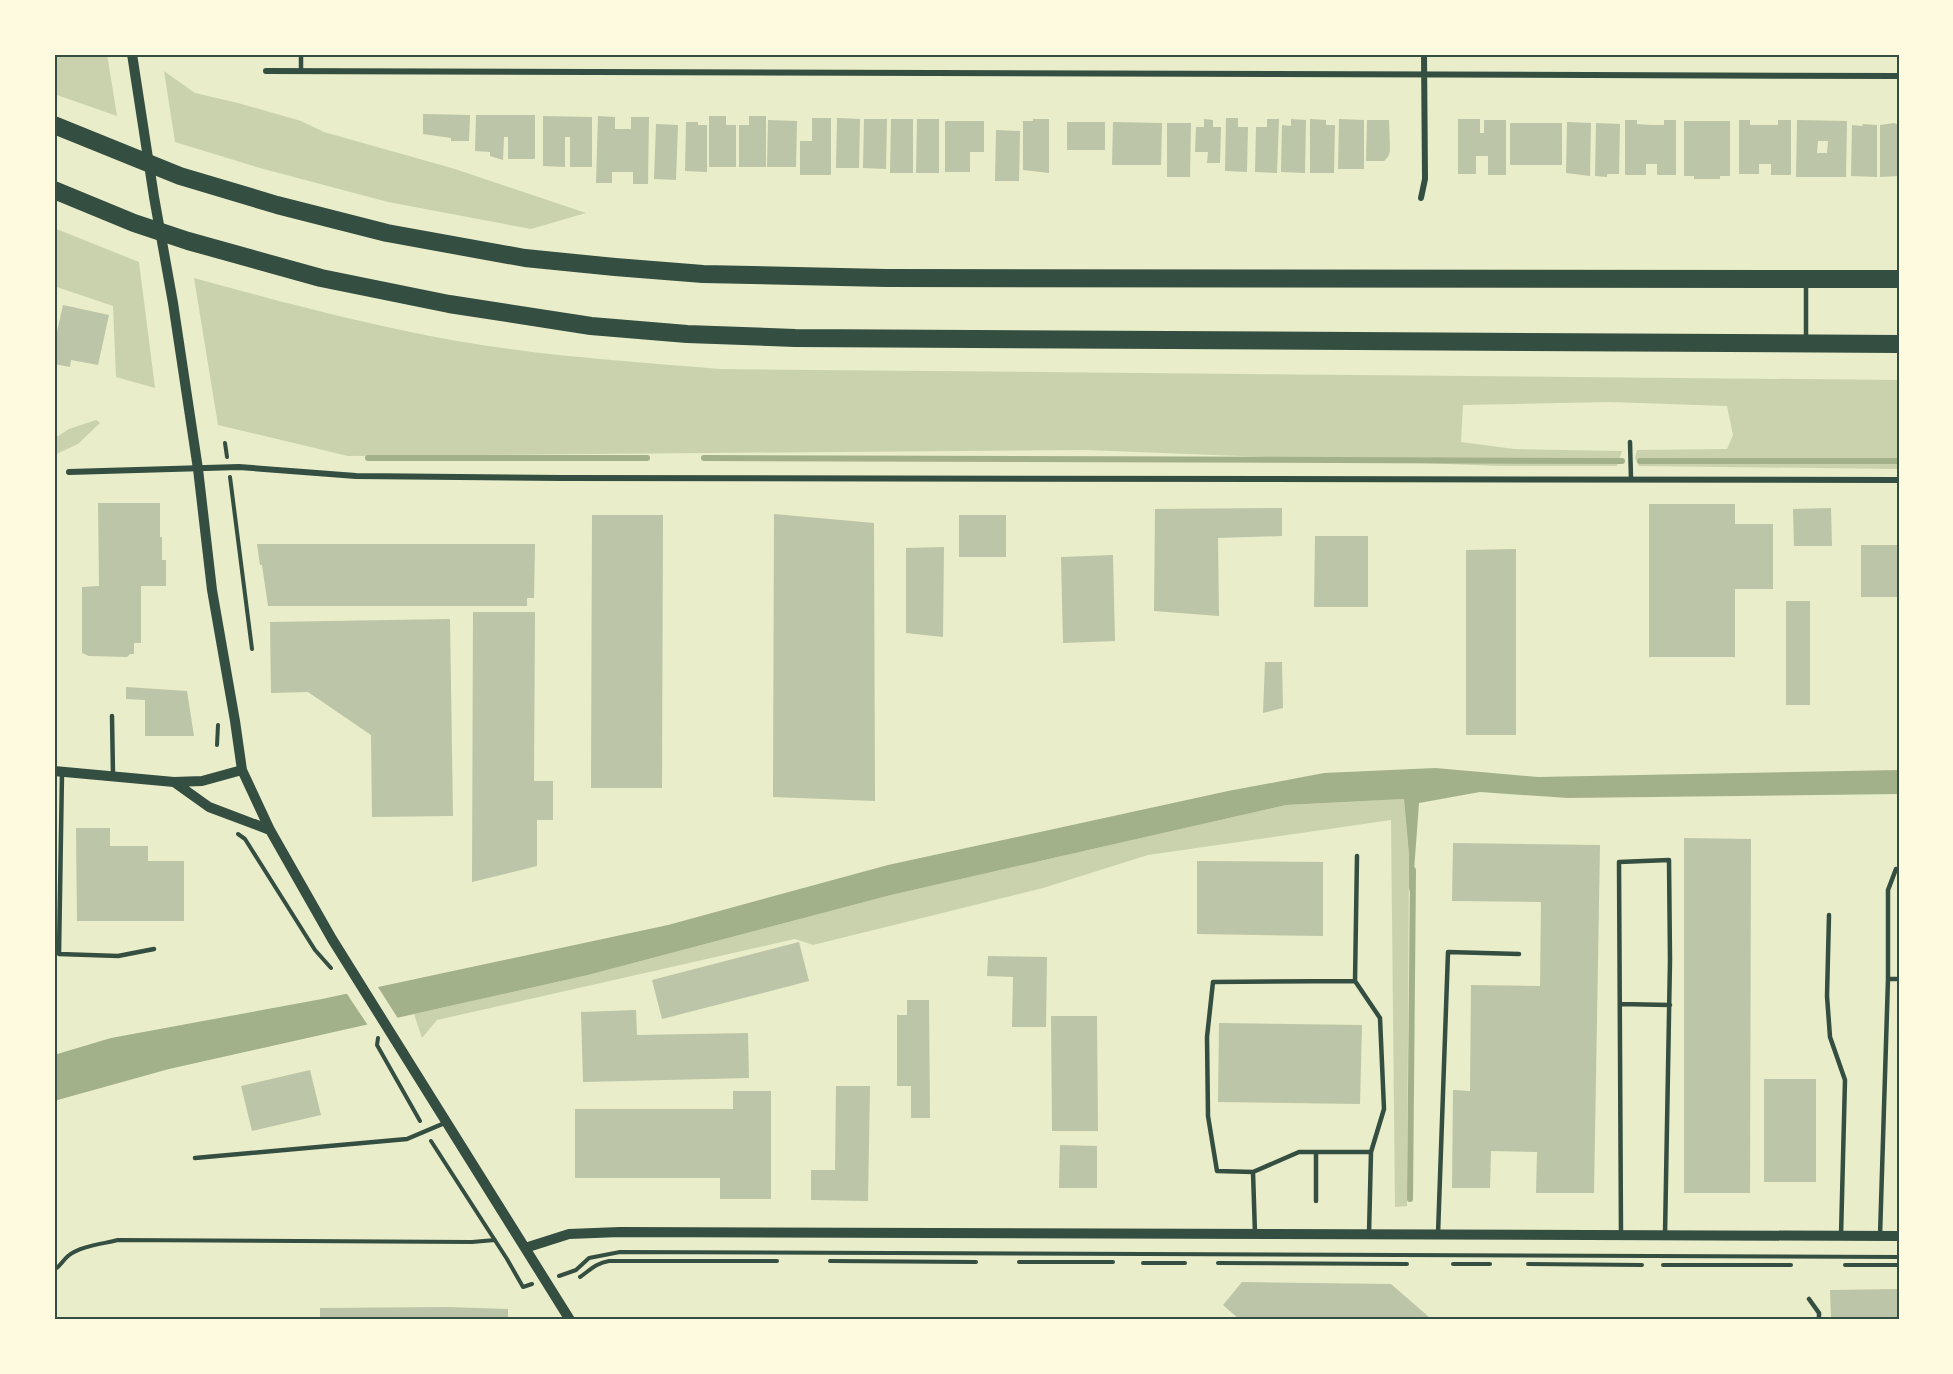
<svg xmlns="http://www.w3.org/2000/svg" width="1953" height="1374" viewBox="0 0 1953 1374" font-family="'PT Sans Narrow',sans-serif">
  <rect width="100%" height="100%" fill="#e9edc9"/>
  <path fill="#cad2ad" d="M 54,54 L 107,54 L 117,116 L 54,94 Z
    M 164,71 L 195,93 L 238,103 L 301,121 L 324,132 L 455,169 L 586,213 L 531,229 L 388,202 L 260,168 L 175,142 Z
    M 54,228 L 139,262 L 155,388 L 116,377 L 113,306 L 54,286 Z
    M 194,278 C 281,302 368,325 457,341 C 544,356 632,362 720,369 L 1899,380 L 1899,469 L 1639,466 L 1635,458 L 1637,450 L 1727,449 L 1733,435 L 1727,406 L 1609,402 L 1463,405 L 1461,442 L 1514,449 L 1622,451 L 1617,466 L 1500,466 L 1085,450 L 348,456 L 218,425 Z
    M 96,420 L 100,423 L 78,444 L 54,455 L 54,436 L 58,436 L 69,429 Z
    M 1404,799 L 1409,855 L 1407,1206 L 1395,1207 L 1391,820 L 1148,855 L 1043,888 L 813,945 L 795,939 L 437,1020 L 422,1038 L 414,1014 L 588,975 L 891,895 L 1286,805 Z"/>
  <path fill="#a3b18a" d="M 1435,768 L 1538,777 L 1899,770 L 1899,794 L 1568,798 L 1480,792 L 1419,803 L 1414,871 L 1409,892 L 1409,855 L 1404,799 L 1286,805 L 891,895 L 588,975 L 169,1069 L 54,1101 L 54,1055 L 111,1038 L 322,999 L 668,925 L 888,865 L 1228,791 L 1324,773 Z"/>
  <path fill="#e9edc9" d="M 376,984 L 399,1020 L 369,1027 L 345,991 Z"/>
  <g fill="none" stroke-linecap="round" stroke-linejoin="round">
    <path stroke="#a3b18a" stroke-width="6" d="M 368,458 L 647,458
      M 704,458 L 1622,461
      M 1640,461 L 1899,461
      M 1410,1199 L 1413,870"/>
  </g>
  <path fill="#bcc5a7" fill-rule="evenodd" d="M 423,114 L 470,115 L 469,141 L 451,141 L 451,138 L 423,134 Z
    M 476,115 L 535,115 L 535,159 L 508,159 L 508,137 L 504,137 L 503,160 L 490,156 L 490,152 L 475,151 Z
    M 543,116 L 592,117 L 592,167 L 570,167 L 570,137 L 565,137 L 565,167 L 543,166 Z
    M 598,116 L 615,117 L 615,129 L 631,129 L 631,117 L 649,117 L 648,184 L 633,184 L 633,172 L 612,172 L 612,183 L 596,183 Z
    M 709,116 L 726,116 L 726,125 L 736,125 L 736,167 L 709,167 Z
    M 749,116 L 766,116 L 766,167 L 739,167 L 739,125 L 749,125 Z
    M 812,118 L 831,118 L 831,175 L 800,175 L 800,141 L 812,141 Z
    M 837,118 L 860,119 L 859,168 L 836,168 Z
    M 1226,118 L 1238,118 L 1238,127 L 1248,127 L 1247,172 L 1225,171 Z
    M 864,119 L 887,119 L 886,169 L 863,168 Z
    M 891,119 L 913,119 L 913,173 L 890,173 Z
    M 917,119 L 939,119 L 939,173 L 916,173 Z
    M 1033,119 L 1049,119 L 1049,173 L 1023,170 L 1023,121 L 1033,121 Z
    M 1204,119 L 1213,120 L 1213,127 L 1221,127 L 1220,163 L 1207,163 L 1208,152 L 1195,152 L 1196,127 L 1204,127 Z
    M 1267,119 L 1279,119 L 1277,173 L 1255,172 L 1256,127 L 1267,127 Z
    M 1291,119 L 1306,120 L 1305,173 L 1281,172 L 1282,125 L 1291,126 Z
    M 1310,119 L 1326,120 L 1326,125 L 1335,125 L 1334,173 L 1310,173 Z
    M 1339,119 L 1364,120 L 1364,169 L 1338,169 Z
    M 1458,119 L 1480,119 L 1480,133 L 1484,133 L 1484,120 L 1506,120 L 1506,175 L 1488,175 L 1488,156 L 1476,156 L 1476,174 L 1458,174 Z
    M 768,120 L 797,121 L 796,167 L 767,167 Z
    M 1367,120 L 1389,120 L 1390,151 L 1388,157 L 1384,161 L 1366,161 Z
    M 1625,120 L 1637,120 L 1637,124 L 1651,125 L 1664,125 L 1664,120 L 1676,120 L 1676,175 L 1657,175 L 1657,164 L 1646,164 L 1646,175 L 1625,175 Z
    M 1739,120 L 1750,120 L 1750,125 L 1778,125 L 1778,120 L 1791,120 L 1791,175 L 1771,175 L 1771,164 L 1759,164 L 1759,174 L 1739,174 Z
    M 1797,120 L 1847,121 L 1846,177 L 1796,177 ZM 1818,141 L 1828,141 L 1827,153 L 1817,153 Z
    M 945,121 L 984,121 L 984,152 L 970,152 L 970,172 L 945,172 Z
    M 1684,121 L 1730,121 L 1730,176 L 1720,176 L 1720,179 L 1694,179 L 1694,176 L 1684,176 Z
    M 686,122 L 698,122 L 698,125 L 707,125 L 707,172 L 685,171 Z
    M 1067,122 L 1105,122 L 1105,150 L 1067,150 Z
    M 1113,122 L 1162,123 L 1161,165 L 1112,165 Z
    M 1567,122 L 1591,123 L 1590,176 L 1566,173 Z
    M 1167,123 L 1191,123 L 1190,177 L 1167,177 Z
    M 1510,123 L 1562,123 L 1562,165 L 1510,165 Z
    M 1596,123 L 1620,124 L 1619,174 L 1607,174 L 1607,177 L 1595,176 Z
    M 1894,123 L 1899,125 L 1899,176 L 1880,177 L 1880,125 Z
    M 656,124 L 678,125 L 676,180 L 654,179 Z
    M 1863,124 L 1877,125 L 1877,177 L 1851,176 L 1852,125 L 1862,126 Z
    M 996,130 L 1020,131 L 1019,181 L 995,181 Z
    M 63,305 L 109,315 L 98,365 L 71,360 L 70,367 L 54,364 L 54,345 Z
    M 98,503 L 160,503 L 160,537 L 162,537 L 162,560 L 166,560 L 166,586 L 141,586 L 141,643 L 134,643 L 134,654 L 130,654 L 127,657 L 89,656 L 82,653 L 82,587 L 99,586 Z
    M 1649,504 L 1735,504 L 1735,524 L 1773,524 L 1773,589 L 1735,589 L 1735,657 L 1649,657 Z
    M 1282,508 L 1282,536 L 1218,538 L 1219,616 L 1154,611 L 1155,509 Z
    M 1831,508 L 1832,546 L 1794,546 L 1793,509 Z
    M 774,514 L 874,523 L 875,801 L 773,797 Z
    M 592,515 L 663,515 L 662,788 L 591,788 Z
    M 959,515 L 1006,515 L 1006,557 L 959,557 Z
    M 1315,536 L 1368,536 L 1368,607 L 1314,607 Z
    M 257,544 L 535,544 L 534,598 L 527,598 L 527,606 L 268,606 L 262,565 L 260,565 Z
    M 1861,545 L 1899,545 L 1899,597 L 1861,597 Z
    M 944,547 L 943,637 L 906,633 L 906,548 Z
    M 1516,549 L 1516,735 L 1466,735 L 1466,550 Z
    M 1113,555 L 1115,641 L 1063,643 L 1061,557 Z
    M 1786,601 L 1810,601 L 1810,705 L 1786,705 Z
    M 473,612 L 535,612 L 534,781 L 553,781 L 553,820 L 537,820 L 537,866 L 472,882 Z
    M 450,619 L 453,816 L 372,817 L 371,735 L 308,692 L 271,693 L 270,622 Z
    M 1265,662 L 1282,662 L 1283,708 L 1263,713 Z
    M 126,687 L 187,691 L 194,736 L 145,736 L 145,700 L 126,699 Z
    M 76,828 L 110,828 L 110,846 L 148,846 L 148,861 L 184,861 L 184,921 L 77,921 Z
    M 1684,838 L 1751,839 L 1750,1193 L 1684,1193 Z
    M 1453,843 L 1600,845 L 1594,1193 L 1536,1193 L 1537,1152 L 1491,1151 L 1490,1188 L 1452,1188 L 1453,1090 L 1470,1091 L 1471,985 L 1540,986 L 1541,902 L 1452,901 Z
    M 1197,861 L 1323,862 L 1323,936 L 1197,934 Z
    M 799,942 L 809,981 L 662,1019 L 652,980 Z
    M 988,956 L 1047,957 L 1046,1027 L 1012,1027 L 1013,977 L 987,976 Z
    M 907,1000 L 929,1000 L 930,1118 L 911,1118 L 911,1086 L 897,1086 L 897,1015 L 907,1015 Z
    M 636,1010 L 637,1035 L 748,1033 L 749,1078 L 583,1082 L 581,1012 Z
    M 1051,1016 L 1097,1016 L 1098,1131 L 1052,1131 Z
    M 1219,1023 L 1362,1025 L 1360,1104 L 1218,1102 Z
    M 310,1070 L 321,1115 L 252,1131 L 241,1086 Z
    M 1764,1079 L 1816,1079 L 1816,1182 L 1764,1182 Z
    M 836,1086 L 870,1086 L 868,1201 L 811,1200 L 811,1170 L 835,1170 Z
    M 733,1091 L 771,1091 L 771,1199 L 720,1199 L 720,1178 L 575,1178 L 575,1109 L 733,1109 Z
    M 1060,1145 L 1097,1146 L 1097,1188 L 1059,1188 Z
    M 1242,1282 L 1391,1284 L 1429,1317 L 1429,1320 L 1240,1320 L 1223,1305 Z
    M 1899,1289 L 1899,1317 L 1831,1318 L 1830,1290 Z
    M 447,1307 L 508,1309 L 508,1320 L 320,1320 L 320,1308 Z"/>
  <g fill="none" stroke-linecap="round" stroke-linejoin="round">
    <path stroke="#344e41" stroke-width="4" d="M 225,443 L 227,457
      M 230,477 L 252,649
      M 217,745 L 218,725
      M 238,834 L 245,839 L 315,950 L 331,968
      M 378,1038 L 377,1045 L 420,1121
      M 431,1141 L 507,1259 L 523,1287 L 532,1284
      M 830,1261 L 976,1262
      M 1019,1262 L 1113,1262
      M 1143,1263 L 1185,1263
      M 1218,1263 L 1407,1264
      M 1453,1264 L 1490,1264
      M 1528,1264 L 1642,1265
      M 1663,1265 L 1791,1265
      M 1845,1265 L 1899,1265
      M 54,1270 C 61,1266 62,1261 68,1256 C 80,1246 103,1244 118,1240 L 472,1242 L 495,1240
      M 559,1276 L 576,1270 L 589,1258 L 620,1252 L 1899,1257
      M 580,1277 C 589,1271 596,1263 609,1261 L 777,1261"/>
    <path stroke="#344e41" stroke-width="4.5" d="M 301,70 L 301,54
      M 1806,284 L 1806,339
      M 1630,442 L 1631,479
      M 112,716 L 113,775
      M 62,773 L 59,954 L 118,956 L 154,949
      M 1829,915 L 1827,996 L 1830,1037 L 1845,1080 L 1841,1236
      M 1888,979 L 1899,979
      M 1355,981 L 1357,856
      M 1620,1004 L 1670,1005
      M 1316,1152 L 1316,1201
      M 195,1158 L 407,1139 L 447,1122
      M 1253,1172 L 1299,1152 L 1371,1152 L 1369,1234
      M 1255,1234 L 1253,1172 L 1217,1171 L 1208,1116 L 1207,1037 L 1213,982 L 1355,981 L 1380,1018 L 1384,1109 L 1371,1152
      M 1438,1234 L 1448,952 L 1519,954
      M 1621,1235 L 1619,862 L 1669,860 L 1670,960 L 1665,1235
      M 1880,1236 L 1888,979 L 1888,890 L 1896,869 L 1899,869
      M 1809,1299 L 1819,1313 L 1819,1320"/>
    <path stroke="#344e41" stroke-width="6" d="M 266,71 L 1899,76
      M 1421,198 L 1425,179 L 1424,54
      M 69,472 L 239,467 L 356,476 L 563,478 L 1899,480"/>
    <path stroke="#344e41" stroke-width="10" d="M 132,54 L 154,197 L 173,303 L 198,469 L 212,590 L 235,721 L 242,770 L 270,830 L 332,939 L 570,1320
      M 54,771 L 174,782 L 202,781 L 242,770
      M 174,782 L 209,807 L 270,830
      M 525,1248 L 569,1234 L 620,1232 L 1899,1236"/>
    <path stroke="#344e41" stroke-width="18" d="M 54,125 L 180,176 L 277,205 L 387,233 L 525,258 L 615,267 L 703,274 L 886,278 L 1899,279
      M 54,190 L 134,223 L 188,241 L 321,278 L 449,304 L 591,326 L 687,334 L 795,338 L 1899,344"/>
  </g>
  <rect width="1953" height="1374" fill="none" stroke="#fefae0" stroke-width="111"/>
  <rect x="56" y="56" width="1842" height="1262" fill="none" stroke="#344e41" stroke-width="2"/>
</svg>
